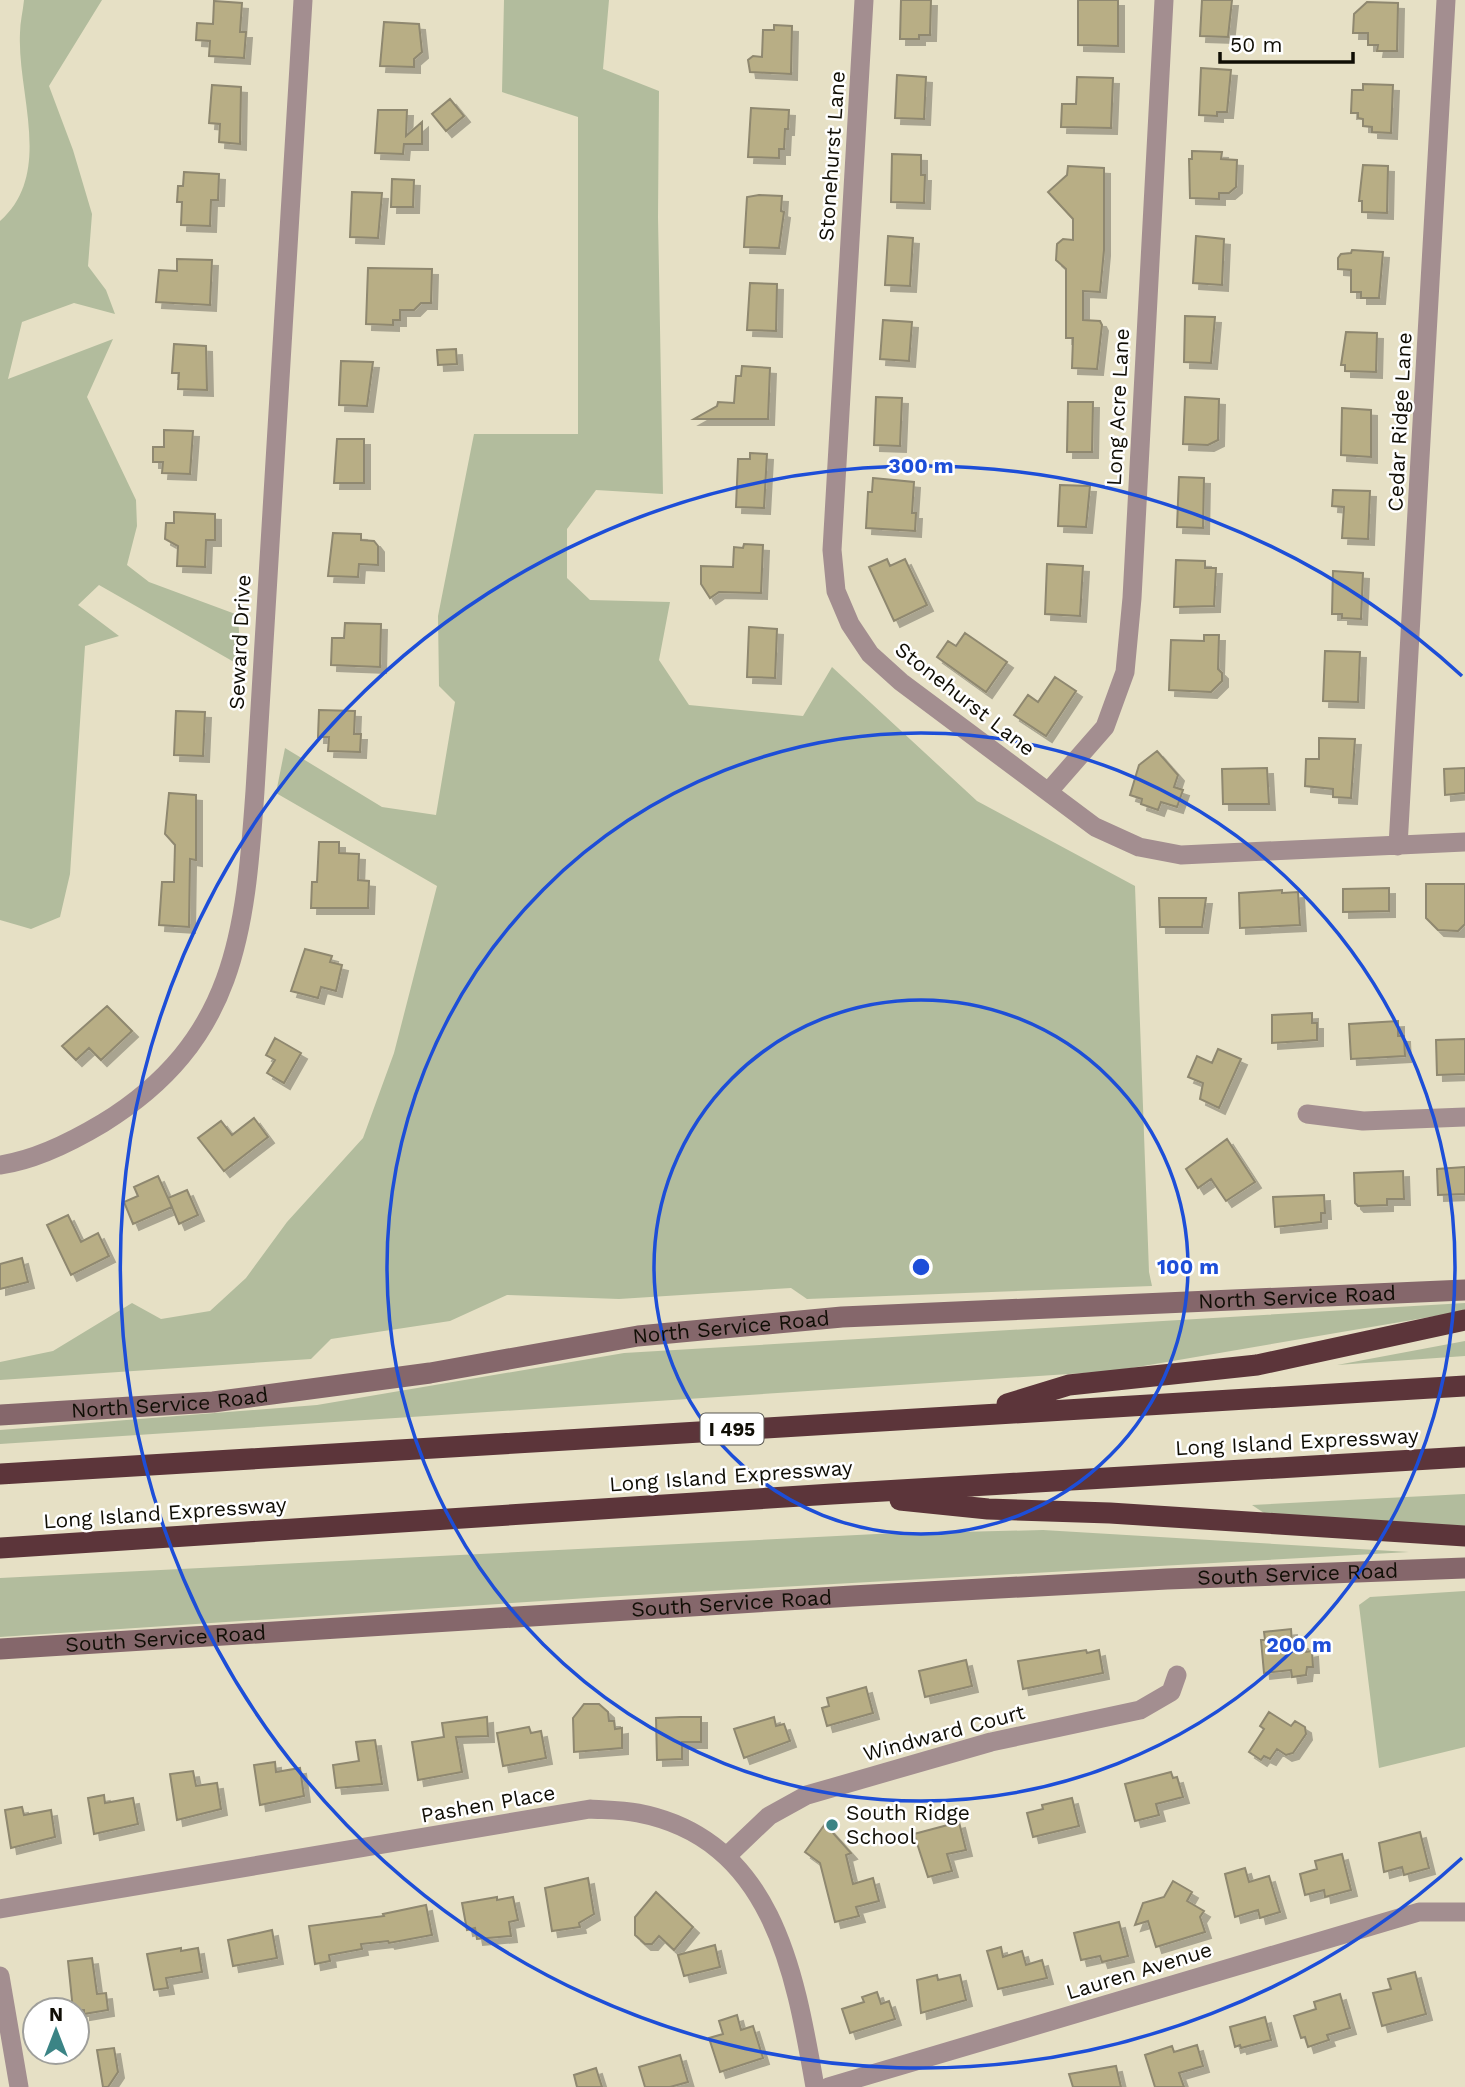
<svg xmlns="http://www.w3.org/2000/svg" width="1465" height="2087" viewBox="0 0 1465 2087" font-family="'Work Sans',sans-serif">
  <defs>
    <filter id="shadow"><feDropShadow dx="6" dy="6" stdDeviation="0" flood-color="#0004"/></filter>
  </defs>
  <rect width="100%" height="100%" fill="#e6e0c5"/>
  <path fill="#b2bc9d" d="M 24,0 L 102,0 L 49,86 L 73,150 L 92,214 L 88,266 L 106,290 L 115,314 L 74,303 L 22,322 L 8,379 L 113,339 L 87,397 L 136,500 L 137,526 L 127,565 L 149,582 L 238,615 L 241,666 L 99,585 L 78,605 L 119,636 L 85,646 L 70,874 L 60,917 L 31,929 L 0,920 L 0,221 C 54,173 17,94 20,33 C 20,22 23,11 24,0 Z
    M 504,0 L 609,0 L 603,69 L 659,91 L 658,217 L 663,494 L 596,490 L 567,529 L 567,578 L 590,600 L 670,602 L 659,660 L 689,705 L 803,716 L 832,667 L 977,801 L 1135,886 L 1149,1272 L 1152,1286 L 807,1299 L 791,1288 L 619,1299 L 507,1295 L 450,1321 L 331,1339 L 311,1359 L 0,1380 L 0,1362 L 53,1351 L 132,1303 L 161,1319 L 210,1311 L 246,1278 L 287,1222 L 363,1138 L 394,1053 L 437,886 L 276,793 L 285,748 L 382,807 L 436,815 L 455,702 L 439,686 L 438,616 L 474,434 L 578,434 L 578,117 L 502,92 Z
    M 1465,1303 L 1465,1311 L 1114,1371 L 0,1444 L 0,1430 L 317,1405 L 624,1353 Z
    M 1465,1341 L 1465,1356 L 1337,1365 Z
    M 1465,1494 L 1465,1526 L 1267,1515 L 1252,1505 Z
    M 1043,1530 L 1409,1552 L 603,1597 L 0,1637 L 0,1578 L 877,1534 Z
    M 1465,1591 L 1465,1747 L 1379,1768 L 1359,1605 L 1370,1597 Z"/>
  <path fill="#b8ae85" stroke="#8f886f" stroke-width="2" filter="url(#shadow)" d="M 901,0 L 931,0 L 930,35 L 919,35 L 919,39 L 900,39 Z
    M 1078,0 L 1118,0 L 1118,46 L 1078,45 Z
    M 1202,0 L 1232,0 L 1228,37 L 1200,36 Z
    M 214,1 L 242,3 L 240,32 L 246,32 L 244,58 L 209,56 L 210,41 L 196,40 L 197,23 L 213,24 Z
    M 1367,2 L 1398,3 L 1397,51 L 1377,51 L 1378,45 L 1368,45 L 1368,33 L 1353,33 L 1354,14 Z
    M 384,22 L 419,24 L 422,52 L 414,59 L 414,67 L 380,66 Z
    M 774,25 L 792,26 L 791,74 L 750,72 L 748,60 L 753,56 L 762,57 L 763,30 L 774,30 Z
    M 1201,68 L 1231,70 L 1227,112 L 1217,112 L 1217,116 L 1199,115 Z
    M 897,75 L 926,77 L 924,119 L 895,118 Z
    M 1077,77 L 1113,78 L 1111,128 L 1061,127 L 1062,104 L 1076,104 Z
    M 1363,84 L 1393,85 L 1391,133 L 1372,132 L 1372,127 L 1363,126 L 1363,119 L 1358,118 L 1358,113 L 1351,113 L 1352,90 L 1363,90 Z
    M 212,85 L 241,87 L 240,144 L 219,142 L 220,124 L 209,123 Z
    M 450,99 L 464,116 L 446,131 L 432,114 Z
    M 751,108 L 789,110 L 788,129 L 785,129 L 784,149 L 779,149 L 779,158 L 748,157 Z
    M 378,110 L 407,110 L 406,136 L 422,122 L 422,144 L 404,144 L 403,154 L 375,153 Z
    M 1192,151 L 1222,152 L 1221,159 L 1237,160 L 1236,187 L 1229,193 L 1219,193 L 1219,199 L 1190,198 L 1189,159 L 1192,159 Z
    M 892,154 L 921,155 L 921,175 L 925,175 L 924,203 L 891,202 Z
    M 1363,165 L 1388,166 L 1387,213 L 1362,212 L 1362,201 L 1359,201 Z
    M 1068,166 L 1104,168 L 1104,250 L 1100,292 L 1083,291 L 1083,320 L 1100,321 L 1102,325 L 1097,369 L 1072,368 L 1073,338 L 1066,338 L 1066,269 L 1056,260 L 1057,244 L 1063,239 L 1073,240 L 1073,219 L 1048,192 L 1067,175 Z
    M 184,172 L 219,174 L 218,200 L 211,200 L 210,226 L 181,225 L 182,202 L 177,202 L 178,186 L 183,186 Z
    M 392,179 L 414,180 L 413,207 L 391,207 Z
    M 352,192 L 382,193 L 378,238 L 350,237 Z
    M 759,195 L 782,196 L 781,211 L 784,212 L 779,248 L 744,247 L 747,197 Z
    M 888,236 L 913,238 L 910,286 L 885,285 Z
    M 1196,236 L 1224,239 L 1222,285 L 1193,283 Z
    M 1352,250 L 1383,252 L 1379,298 L 1361,298 L 1361,292 L 1351,292 L 1351,270 L 1338,269 L 1338,258 L 1341,254 L 1351,253 Z
    M 177,259 L 212,260 L 210,305 L 156,302 L 159,270 L 177,271 Z
    M 368,268 L 432,269 L 431,303 L 421,303 L 414,310 L 400,310 L 400,320 L 393,320 L 393,325 L 366,324 Z
    M 750,283 L 777,284 L 776,331 L 747,330 Z
    M 1185,316 L 1215,317 L 1211,363 L 1184,362 Z
    M 883,320 L 912,322 L 909,361 L 880,359 Z
    M 1346,332 L 1377,333 L 1376,372 L 1345,371 L 1345,365 L 1341,365 Z
    M 174,344 L 206,346 L 207,390 L 178,389 L 179,373 L 172,373 Z
    M 456,349 L 457,364 L 438,365 L 437,350 Z
    M 341,361 L 373,362 L 367,406 L 339,405 Z
    M 742,366 L 770,368 L 768,419 L 694,419 L 717,406 L 718,402 L 734,403 L 736,376 L 741,376 Z
    M 876,397 L 902,398 L 900,446 L 874,445 Z
    M 1185,397 L 1219,399 L 1218,440 L 1208,445 L 1183,444 Z
    M 1068,402 L 1093,402 L 1092,452 L 1067,452 Z
    M 1342,408 L 1371,410 L 1371,457 L 1341,455 Z
    M 164,430 L 193,431 L 190,474 L 162,473 L 163,462 L 153,462 L 153,447 L 164,447 Z
    M 337,439 L 364,439 L 364,483 L 334,483 Z
    M 750,453 L 767,454 L 764,508 L 736,507 L 738,459 L 750,459 Z
    M 1179,477 L 1204,478 L 1203,528 L 1177,527 Z
    M 873,478 L 914,482 L 912,513 L 916,513 L 915,531 L 866,528 L 868,492 L 872,492 Z
    M 1060,485 L 1090,486 L 1086,527 L 1058,526 Z
    M 1333,490 L 1370,491 L 1368,539 L 1342,538 L 1344,507 L 1332,506 Z
    M 174,512 L 215,514 L 215,540 L 206,540 L 205,567 L 177,566 L 178,546 L 165,539 L 166,523 L 174,523 Z
    M 333,533 L 361,534 L 361,540 L 374,541 L 378,546 L 378,565 L 359,564 L 358,577 L 328,576 Z
    M 744,544 L 763,545 L 761,593 L 719,592 L 710,598 L 701,584 L 701,566 L 733,567 L 734,547 L 743,548 Z
    M 887,559 L 890,566 L 905,559 L 927,605 L 894,621 L 869,567 Z
    M 1176,560 L 1205,561 L 1205,568 L 1216,568 L 1214,606 L 1174,607 Z
    M 1047,564 L 1083,566 L 1080,616 L 1045,614 Z
    M 1333,571 L 1363,573 L 1361,619 L 1342,618 L 1342,614 L 1332,614 Z
    M 345,623 L 381,624 L 380,667 L 331,665 L 332,638 L 344,638 Z
    M 749,627 L 777,629 L 775,678 L 747,677 Z
    M 965,633 L 1007,662 L 986,692 L 937,657 L 948,641 L 956,646 Z
    M 1204,635 L 1219,635 L 1218,669 L 1222,673 L 1222,681 L 1211,692 L 1169,690 L 1171,640 L 1204,641 Z
    M 1325,651 L 1360,652 L 1358,702 L 1323,701 Z
    M 1055,677 L 1076,691 L 1046,736 L 1014,715 L 1028,695 L 1038,702 Z
    M 319,710 L 355,711 L 354,734 L 361,734 L 360,752 L 328,751 L 329,737 L 318,737 Z
    M 176,711 L 205,712 L 203,756 L 174,755 Z
    M 1319,738 L 1355,739 L 1351,798 L 1333,797 L 1333,789 L 1305,786 L 1306,759 L 1319,759 Z
    M 1157,751 L 1178,775 L 1174,787 L 1183,790 L 1177,807 L 1161,802 L 1158,810 L 1141,804 L 1142,799 L 1130,795 L 1139,765 Z
    M 1267,768 L 1269,804 L 1223,804 L 1222,769 Z
    M 1465,768 L 1465,793 L 1445,795 L 1444,769 Z
    M 169,793 L 196,795 L 196,860 L 190,859 L 189,927 L 159,925 L 162,882 L 174,882 L 175,845 L 165,834 Z
    M 319,842 L 339,842 L 339,853 L 359,854 L 358,880 L 369,881 L 368,908 L 311,908 L 312,882 L 317,882 Z
    M 1426,884 L 1465,884 L 1465,924 L 1458,931 L 1438,930 L 1426,918 Z
    M 1389,888 L 1389,911 L 1343,912 L 1343,889 Z
    M 1282,890 L 1282,893 L 1298,892 L 1300,925 L 1240,928 L 1239,893 Z
    M 1159,898 L 1206,898 L 1202,927 L 1160,927 Z
    M 305,949 L 332,956 L 330,962 L 342,965 L 336,991 L 321,987 L 318,998 L 291,991 Z
    M 107,1006 L 132,1031 L 101,1060 L 89,1048 L 76,1060 L 62,1046 Z
    M 1312,1013 L 1312,1023 L 1317,1023 L 1317,1040 L 1272,1043 L 1272,1015 Z
    M 1398,1021 L 1398,1036 L 1404,1036 L 1405,1056 L 1351,1059 L 1349,1024 Z
    M 275,1038 L 301,1053 L 284,1083 L 267,1073 L 275,1060 L 266,1055 Z
    M 1465,1039 L 1465,1074 L 1437,1075 L 1436,1040 Z
    M 1218,1049 L 1241,1059 L 1219,1108 L 1200,1099 L 1203,1083 L 1188,1077 L 1197,1056 L 1212,1063 Z
    M 254,1118 L 268,1137 L 224,1171 L 198,1138 L 221,1121 L 232,1135 Z
    M 1227,1139 L 1255,1182 L 1226,1201 L 1211,1179 L 1198,1188 L 1186,1169 Z
    M 1465,1167 L 1465,1194 L 1438,1195 L 1437,1169 Z
    M 1403,1171 L 1404,1199 L 1387,1199 L 1387,1205 L 1358,1206 L 1355,1203 L 1354,1173 Z
    M 158,1176 L 172,1207 L 133,1224 L 124,1202 L 138,1196 L 134,1187 Z
    M 187,1190 L 198,1215 L 179,1224 L 168,1198 Z
    M 1324,1195 L 1325,1213 L 1321,1213 L 1321,1222 L 1275,1227 L 1273,1197 Z
    M 68,1215 L 81,1242 L 98,1233 L 109,1256 L 71,1275 L 47,1225 Z
    M 22,1258 L 28,1282 L 0,1289 L 0,1264 Z
    M 1291,1629 L 1292,1643 L 1302,1643 L 1306,1652 L 1312,1651 L 1313,1667 L 1307,1667 L 1306,1675 L 1292,1677 L 1291,1670 L 1264,1673 L 1261,1640 L 1265,1640 L 1264,1632 Z
    M 1086,1650 L 1087,1653 L 1099,1650 L 1103,1673 L 1023,1689 L 1018,1661 Z
    M 966,1660 L 972,1686 L 925,1697 L 919,1671 Z
    M 866,1687 L 873,1713 L 827,1726 L 822,1708 L 829,1706 L 827,1698 Z
    M 584,1704 L 599,1704 L 608,1712 L 609,1721 L 614,1721 L 615,1729 L 622,1728 L 622,1748 L 574,1752 L 573,1718 Z
    M 1269,1712 L 1291,1726 L 1295,1721 L 1305,1727 L 1306,1734 L 1293,1753 L 1286,1755 L 1277,1749 L 1270,1759 L 1264,1756 L 1261,1760 L 1249,1752 L 1264,1729 L 1260,1726 Z
    M 487,1717 L 488,1736 L 456,1737 L 462,1772 L 418,1780 L 412,1742 L 444,1737 L 442,1723 Z
    M 680,1717 L 701,1717 L 701,1742 L 682,1742 L 682,1759 L 657,1760 L 656,1718 Z
    M 774,1717 L 776,1726 L 784,1724 L 790,1741 L 744,1758 L 734,1729 Z
    M 529,1727 L 531,1733 L 541,1731 L 546,1758 L 503,1766 L 497,1733 Z
    M 375,1740 L 382,1784 L 336,1788 L 333,1765 L 359,1761 L 356,1742 Z
    M 275,1762 L 276,1772 L 300,1768 L 304,1796 L 260,1805 L 254,1765 Z
    M 193,1771 L 196,1786 L 217,1783 L 221,1809 L 177,1820 L 170,1774 Z
    M 1171,1772 L 1173,1778 L 1177,1777 L 1183,1797 L 1156,1804 L 1159,1815 L 1135,1821 L 1125,1784 Z
    M 104,1795 L 105,1803 L 133,1798 L 138,1824 L 94,1834 L 88,1798 Z
    M 1072,1798 L 1079,1826 L 1033,1837 L 1027,1813 L 1043,1809 L 1042,1805 Z
    M 22,1807 L 24,1815 L 51,1810 L 55,1837 L 11,1848 L 5,1810 Z
    M 959,1822 L 966,1850 L 947,1854 L 952,1871 L 928,1877 L 914,1834 Z
    M 825,1824 L 851,1853 L 846,1855 L 853,1884 L 873,1878 L 879,1901 L 856,1907 L 859,1916 L 835,1922 L 820,1863 L 805,1852 Z
    M 1420,1832 L 1429,1868 L 1404,1875 L 1402,1867 L 1384,1872 L 1379,1843 Z
    M 1342,1854 L 1351,1890 L 1325,1897 L 1324,1890 L 1305,1895 L 1300,1874 L 1317,1869 L 1315,1861 Z
    M 1245,1868 L 1249,1882 L 1269,1876 L 1280,1912 L 1260,1918 L 1258,1910 L 1235,1917 L 1225,1874 Z
    M 588,1878 L 594,1914 L 579,1923 L 580,1927 L 552,1931 L 545,1888 Z
    M 1173,1881 L 1192,1892 L 1187,1901 L 1204,1911 L 1200,1917 L 1205,1932 L 1156,1947 L 1148,1921 L 1135,1925 L 1143,1903 L 1164,1897 Z
    M 656,1892 L 693,1927 L 674,1950 L 659,1936 L 652,1944 L 645,1944 L 635,1935 L 635,1917 Z
    M 497,1897 L 497,1900 L 513,1897 L 518,1920 L 509,1922 L 511,1936 L 477,1939 L 475,1928 L 467,1930 L 462,1903 Z
    M 426,1905 L 432,1935 L 389,1943 L 388,1941 L 361,1944 L 362,1949 L 329,1955 L 330,1961 L 315,1964 L 309,1926 L 384,1916 L 383,1914 Z
    M 1119,1922 L 1128,1956 L 1102,1962 L 1100,1956 L 1081,1960 L 1074,1933 Z
    M 272,1930 L 277,1958 L 233,1966 L 228,1940 Z
    M 715,1945 L 720,1967 L 684,1976 L 678,1955 Z
    M 1001,1947 L 1003,1957 L 1022,1951 L 1026,1965 L 1042,1960 L 1047,1978 L 998,1989 L 987,1951 Z
    M 181,1948 L 181,1951 L 198,1948 L 202,1972 L 166,1978 L 168,1988 L 154,1990 L 147,1954 Z
    M 92,1958 L 97,1994 L 106,1993 L 108,2010 L 84,2014 L 84,2010 L 73,2010 L 68,1961 Z
    M 1415,1972 L 1426,2014 L 1382,2026 L 1373,1993 L 1391,1989 L 1388,1979 Z
    M 937,1975 L 938,1980 L 960,1975 L 966,2000 L 921,2013 L 917,1980 Z
    M 877,1992 L 881,2004 L 889,2001 L 895,2019 L 850,2033 L 842,2009 L 864,2002 L 862,1997 Z
    M 1340,1994 L 1350,2028 L 1327,2035 L 1329,2040 L 1308,2047 L 1305,2037 L 1301,2038 L 1294,2016 L 1316,2009 L 1314,2002 Z
    M 737,2015 L 741,2030 L 753,2026 L 763,2058 L 720,2072 L 709,2038 L 723,2034 L 719,2021 Z
    M 1265,2017 L 1271,2040 L 1241,2048 L 1240,2045 L 1235,2047 L 1230,2027 Z
    M 1197,2045 L 1203,2066 L 1179,2073 L 1184,2087 L 1155,2087 L 1145,2055 L 1172,2046 L 1174,2052 Z
    M 114,2048 L 118,2072 L 108,2087 L 103,2087 L 97,2050 Z
    M 680,2055 L 688,2082 L 670,2087 L 645,2087 L 639,2067 Z
    M 1116,2066 L 1121,2087 L 1073,2087 L 1069,2074 Z
    M 596,2068 L 602,2087 L 577,2087 L 574,2075 Z"/>
  <g fill="none" stroke-linecap="round" stroke-linejoin="round">
    <path stroke="#a38e90" stroke-width="19" d="M 864,0 L 832,550 L 836,591 L 850,624 L 870,654 L 901,682 L 1095,827 L 1139,847 L 1181,855 L 1465,842
      M 1049,791 L 1105,727 L 1125,672 L 1132,598 L 1164,0
      M 1398,846 L 1446,0
      M 1307,1114 L 1363,1121 L 1465,1117
      M 0,1165 C 36,1160 73,1141 103,1123 C 236,1041 245,933 255,791 L 303,0
      M 728,1855 L 769,1816 L 807,1795 L 991,1742 L 1140,1710 L 1171,1692 L 1177,1675
      M 0,1909 L 590,1809 C 606,1810 623,1810 638,1813 C 773,1839 795,1973 815,2087
      M 0,1976 L 19,2087
      M 828,2087 L 1419,1912 L 1465,1912"/>
    <g stroke="#85676b" stroke-width="21">
      <path id="s1" d="M 0,1415 L 213,1402 L 430,1373 L 638,1336 L 842,1317 L 1465,1290"/>
      <path id="s2" d="M 0,1649 L 852,1596 L 1167,1579 L 1465,1568"/>
    </g>
    <path stroke="#5c353a" stroke-width="21" d="M 1007,1404 L 1069,1385 L 1257,1365 L 1465,1320
      M 0,1474 L 1465,1386
      M 900,1500 L 988,1509 L 1110,1513 L 1465,1536
      M 0,1548 L 832,1494 L 1465,1457"/>
  </g>
  <g fill="none" stroke="#1d4ed8" stroke-width="3.5">
    <circle cx="921" cy="1267" r="267"/>
    <circle cx="921" cy="1267" r="534"/>
    <path d="M1462 1858A801 801 0 1 1 1462 676"/>
  </g>
  <circle fill="#3b8485" stroke="#fff" stroke-width="2.5" cx="832" cy="1825" r="7"/>
  <g text-anchor="middle" stroke-width="5" stroke-linejoin="round" paint-order="stroke">
    <rect fill="#fff" stroke="#585650" stroke-width="2" x="700.5" y="1413.5" width="63" height="31" rx="5"/>
    <g font-size="19" font-weight="bold" fill="#100e05">
      <text x="732" y="1436">I 495</text>
    </g>
    <g font-size="21" fill="#100e05" stroke="#fff">
      <text transform="translate(832 156) rotate(-86)" y="7">Stonehurst Lane</text>
      <text transform="translate(1118 407) rotate(-87)" y="7">Long Acre Lane</text>
      <text transform="translate(1400 422) rotate(-87)" y="7">Cedar Ridge Lane</text>
      <text transform="translate(240 642) rotate(-87)" y="7">Seward Drive</text>
      <text transform="translate(965 699) rotate(38)" y="7">Stonehurst Lane</text>
      <text dy="7" stroke="none"><textPath href="#s1" startOffset="1304">North Service Road</textPath></text>
      <text dy="7" stroke="none"><textPath href="#s1" startOffset="737">North Service Road</textPath></text>
      <text dy="7" stroke="none"><textPath href="#s1" startOffset="170">North Service Road</textPath></text>
      <text transform="translate(1297 1442) rotate(-3)" y="7">Long Island Expressway</text>
      <text transform="translate(731 1476) rotate(-4)" y="7">Long Island Expressway</text>
      <text transform="translate(165 1513) rotate(-4)" y="7">Long Island Expressway</text>
      <text dy="7" stroke="none"><textPath href="#s2" startOffset="1300">South Service Road</textPath></text>
      <text dy="7" stroke="none"><textPath href="#s2" startOffset="733">South Service Road</textPath></text>
      <text dy="7" stroke="none"><textPath href="#s2" startOffset="166">South Service Road</textPath></text>
      <text transform="translate(944 1733) rotate(-15)" y="7">Windward Court</text>
      <text transform="translate(488 1804) rotate(-10)" y="7">Pashen Place</text>
      <text transform="translate(1139 1971) rotate(-17)" y="7">Lauren Avenue</text>
    </g>
    <g font-size="21" fill="#100e05" stroke="#fff" text-anchor="start">
      <text x="846" y="1820">South Ridge<tspan x="846" dy="24">School</tspan></text>
    </g>
  </g>
  <circle cx="921" cy="1267" r="10" fill="#1d4ed8" stroke="#fff" stroke-width="3.5"/>
  <g font-size="21" text-anchor="middle" font-weight="bold" fill="#1d4ed8" stroke="#fff" stroke-width="5" stroke-linejoin="round" paint-order="stroke">
    <text x="921" y="473">300 m</text>
    <text x="1188" y="1274">100 m</text>
    <text x="1299" y="1652">200 m</text>
  </g>
  <g transform="translate(56 2031)"><circle r="33" fill="#ffffff" stroke="#9f9f9b" stroke-width="2"/>
  <path d="M0-5L12 26L0 18L-12 26Z" fill="#3b8485"/>
  <text y="-10" font-size="19" font-weight="bold" text-anchor="middle" fill="#100e05">N</text>
  </g>
  <path d="M1220 52v10h133v-10" fill="none" stroke="#100e05" stroke-width="3.5"/>
  <text x="1230" y="52" font-size="21" fill="#100e05" stroke="#ffffff" stroke-width="5" paint-order="stroke">50 m</text>
</svg>
